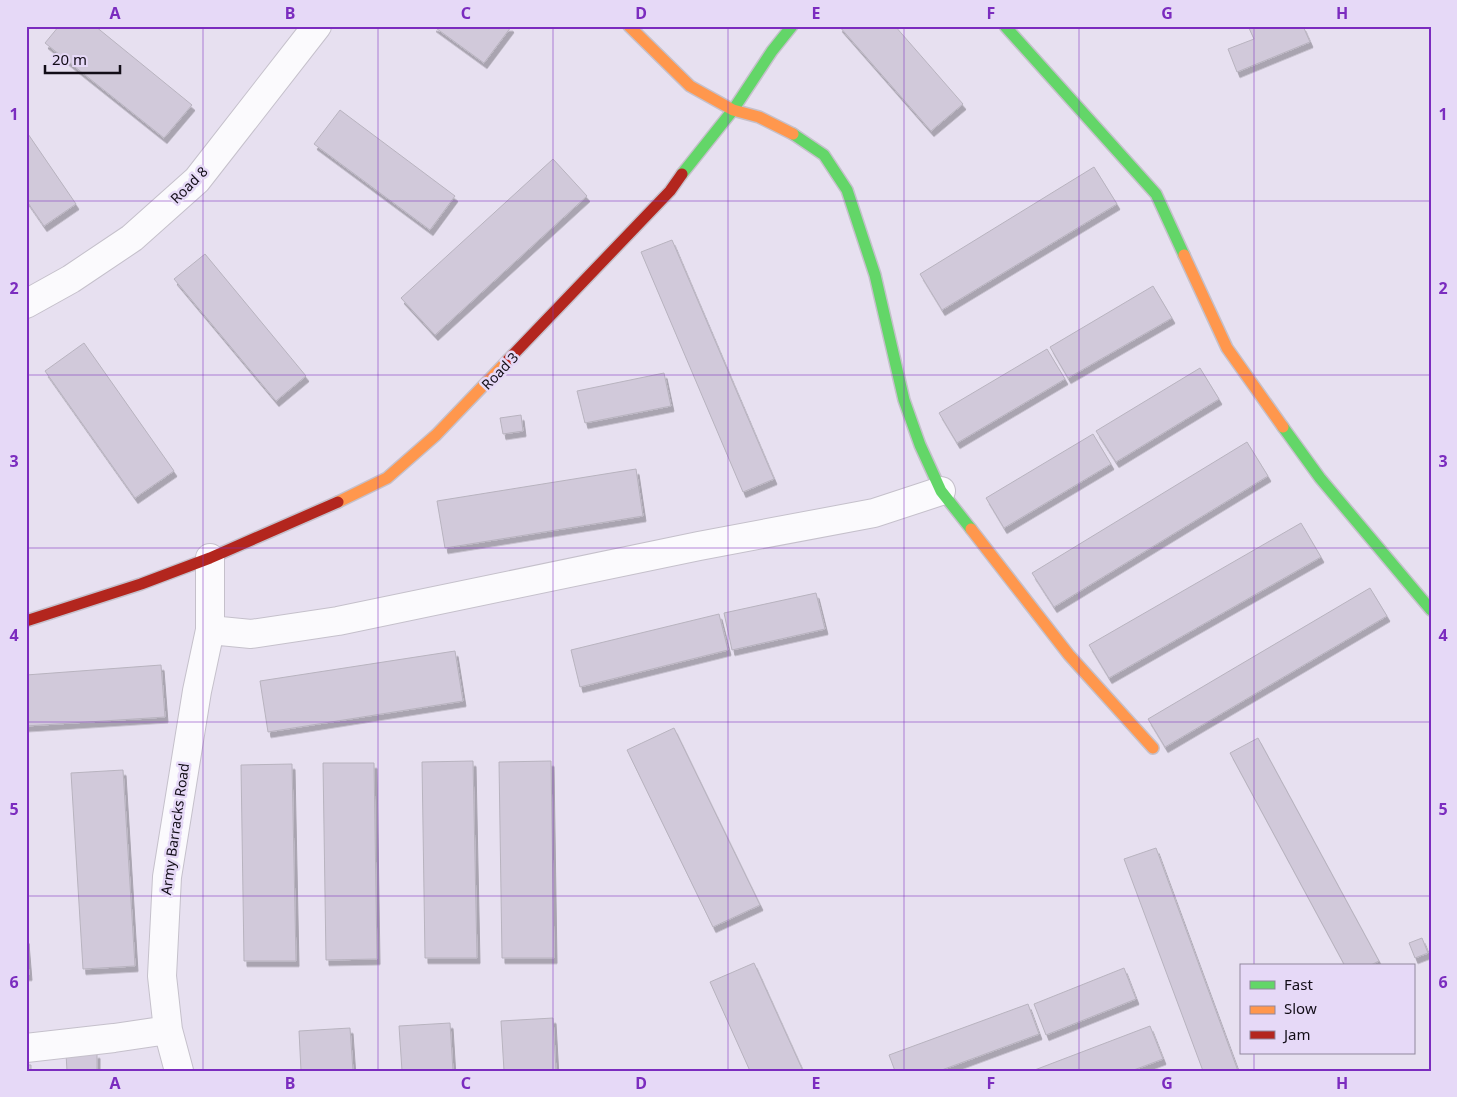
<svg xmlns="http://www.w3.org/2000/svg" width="1457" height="1097" viewBox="0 0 1457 1097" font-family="'Noto Sans',sans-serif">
  <defs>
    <filter id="shadow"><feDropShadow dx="3" dy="5.5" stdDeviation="0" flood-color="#0004"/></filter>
  </defs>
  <rect width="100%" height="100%" fill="#e7e0f0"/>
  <path fill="#d1c9da" stroke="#b8b3bf" filter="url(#shadow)" d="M 59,26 L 95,26 L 192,105 L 164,138 L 45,43 Z
    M 433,26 L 510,26 L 511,27 L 484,63 Z
    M 839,26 L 895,26 L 963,104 L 931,131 Z
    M 1248,26 L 1303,26 L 1310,42 L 1237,72 L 1228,49 L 1254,39 Z
    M 340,110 L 455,196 L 430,230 L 314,144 Z
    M 26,131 L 76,204 L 44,226 L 26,200 Z
    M 553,159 L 587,196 L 435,335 L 401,298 Z
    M 1094,167 L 1117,204 L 942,310 L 920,274 Z
    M 672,240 L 774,479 L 743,492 L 641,252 Z
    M 205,254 L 306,376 L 276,401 L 174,279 Z
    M 1153,286 L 1172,318 L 1068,378 L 1050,347 Z
    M 84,343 L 174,471 L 135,498 L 45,371 Z
    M 1047,349 L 1065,379 L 957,443 L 939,413 Z
    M 1200,368 L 1219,399 L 1116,462 L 1096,431 Z
    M 664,373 L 671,406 L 585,423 L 577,391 Z
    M 521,415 L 523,431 L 503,434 L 500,418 Z
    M 1093,434 L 1111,464 L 1004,528 L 986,498 Z
    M 1247,442 L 1268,476 L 1054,607 L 1032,573 Z
    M 636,469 L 643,516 L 445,548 L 437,501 Z
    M 1301,523 L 1321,557 L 1109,678 L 1089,645 Z
    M 1370,588 L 1387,616 L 1165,747 L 1148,719 Z
    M 816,593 L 825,629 L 732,650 L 724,613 Z
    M 719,614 L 728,650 L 580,687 L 571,650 Z
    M 455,651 L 463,701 L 268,732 L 260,681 Z
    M 161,665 L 165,717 L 26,726 L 26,675 Z
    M 674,728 L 760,905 L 713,927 L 627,750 Z
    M 1258,738 L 1379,961 L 1369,966 L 1345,966 L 1230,753 Z
    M 473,761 L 477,958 L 425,958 L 422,762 Z
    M 551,761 L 554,958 L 502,958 L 499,762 Z
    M 323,763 L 374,763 L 377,959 L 326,960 Z
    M 292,764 L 296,961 L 244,961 L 241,765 Z
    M 123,770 L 135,966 L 83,969 L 71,773 Z
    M 1156,848 L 1238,1071 L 1203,1071 L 1124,859 Z
    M 26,938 L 29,975 L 26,975 Z
    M 1422,938 L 1428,953 L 1415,958 L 1409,943 Z
    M 754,963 L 803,1071 L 750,1071 L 710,982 Z
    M 1124,968 L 1136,999 L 1046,1035 L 1034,1004 Z
    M 1028,1004 L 1039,1034 L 939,1071 L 895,1071 L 889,1055 Z
    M 553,1018 L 556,1071 L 504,1071 L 501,1021 Z
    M 450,1023 L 453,1071 L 402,1071 L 399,1026 Z
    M 1150,1026 L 1163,1059 L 1131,1071 L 1032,1071 Z
    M 350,1028 L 353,1071 L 301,1071 L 299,1031 Z
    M 97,1053 L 97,1071 L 67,1071 L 66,1054 Z
    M 26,1065 L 31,1065 L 31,1071 L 26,1071 Z"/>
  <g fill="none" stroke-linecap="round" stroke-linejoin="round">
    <defs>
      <path id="street" d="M 26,304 L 71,279 L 132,238 L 197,180 L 317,26
        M 210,630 L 251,634 L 338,621 L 699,546 L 874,513 L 941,491
        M 26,1048 L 114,1038 L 168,1030
        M 179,1071 L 168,1030 L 162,976 L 167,877 L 197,691 L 210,630 L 210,558"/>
      <path id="fast" d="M 1005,26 L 1156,194 L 1184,255
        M 793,134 L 824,155 L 847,190 L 875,275 L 904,400 L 920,445 L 941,491 L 971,529
        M 682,174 L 733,110 L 772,51 L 792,26
        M 1283,427 L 1320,478 L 1431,610"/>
      <path id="slow" d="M 629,26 L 690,86 L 733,110 L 759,117 L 793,134
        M 1184,255 L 1227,348 L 1283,427
        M 338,502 L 387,478 L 436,435 L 508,360
        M 971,529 L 1069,655 L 1153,748"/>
      <path id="jam" d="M 508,360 L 670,191 L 682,174
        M 26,621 L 141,584 L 210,558 L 338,502"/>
    </defs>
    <use href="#street" stroke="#c5c0cb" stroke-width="30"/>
    <use href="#fast" stroke="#c5c0cb" stroke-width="14"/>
    <use href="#slow" stroke="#c5c0cb" stroke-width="14"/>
    <use href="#jam" stroke="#c5c0cb" stroke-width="14"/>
    <use href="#street" stroke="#fbfafd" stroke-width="28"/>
    <use href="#fast" stroke="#63d668" stroke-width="11"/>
    <use href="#slow" stroke="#ff974d" stroke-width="11"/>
    <use href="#jam" stroke="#b3261e" stroke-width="11"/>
  </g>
  <path fill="none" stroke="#7b2cbf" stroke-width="1" stroke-opacity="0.55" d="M 203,26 L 203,1071M 378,26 L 378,1071M 553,26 L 553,1071M 728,26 L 728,1071M 904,26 L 904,1071M 1079,26 L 1079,1071M 1254,26 L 1254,966M 26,201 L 1431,201M 26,375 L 1431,375M 26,548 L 1431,548M 26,722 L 1431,722M 26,896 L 1431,896M 1254,1053 L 1254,1071"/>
  <g text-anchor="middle" stroke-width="5" stroke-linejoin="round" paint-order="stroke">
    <g font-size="14" fill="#120d17" stroke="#e6d9f7">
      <text transform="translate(189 185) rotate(-45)" y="5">Road 8</text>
      <text transform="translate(500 371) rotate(-46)" y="5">Road 3</text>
      <text transform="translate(175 829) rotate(-82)" y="5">Army Barracks Road</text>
    </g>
  </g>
  <rect width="1457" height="1097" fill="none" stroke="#e6d9f7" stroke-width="55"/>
  <rect x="1240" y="964" width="175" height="90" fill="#e6d9f7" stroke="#91879d"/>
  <rect x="1250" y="981" width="25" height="8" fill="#63d668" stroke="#91879d"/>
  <text x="1284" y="990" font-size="15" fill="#120d17">Fast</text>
  <rect x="1250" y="1006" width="25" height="8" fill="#ff974d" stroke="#91879d"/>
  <text x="1284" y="1014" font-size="15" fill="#120d17">Slow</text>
  <rect x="1250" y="1031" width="25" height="8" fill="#b3261e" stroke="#91879d"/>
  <text x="1284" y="1040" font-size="15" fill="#120d17">Jam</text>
  <path d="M45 65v8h75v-8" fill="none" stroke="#120d17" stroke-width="2.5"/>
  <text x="52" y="65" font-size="15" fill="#120d17" stroke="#e6d9f7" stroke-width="4" paint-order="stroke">20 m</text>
  <rect x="28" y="28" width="1402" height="1042" fill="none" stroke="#7b2cbf" stroke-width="2"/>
  <g font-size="16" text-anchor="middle" font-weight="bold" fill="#7b2cbf">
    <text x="115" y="19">A</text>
    <text x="290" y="19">B</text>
    <text x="466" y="19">C</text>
    <text x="641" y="19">D</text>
    <text x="816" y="19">E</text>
    <text x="991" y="19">F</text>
    <text x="1167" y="19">G</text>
    <text x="1342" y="19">H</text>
    <text x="14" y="120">1</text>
    <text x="1443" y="120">1</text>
    <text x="14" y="294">2</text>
    <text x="1443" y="294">2</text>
    <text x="14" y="467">3</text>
    <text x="1443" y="467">3</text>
    <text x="14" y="641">4</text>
    <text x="1443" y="641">4</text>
    <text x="14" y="815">5</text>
    <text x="1443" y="815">5</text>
    <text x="14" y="988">6</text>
    <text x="1443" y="988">6</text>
    <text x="115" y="1089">A</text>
    <text x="290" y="1089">B</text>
    <text x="466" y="1089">C</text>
    <text x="641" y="1089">D</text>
    <text x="816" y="1089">E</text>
    <text x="991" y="1089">F</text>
    <text x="1167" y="1089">G</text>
    <text x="1342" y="1089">H</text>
  </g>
</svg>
